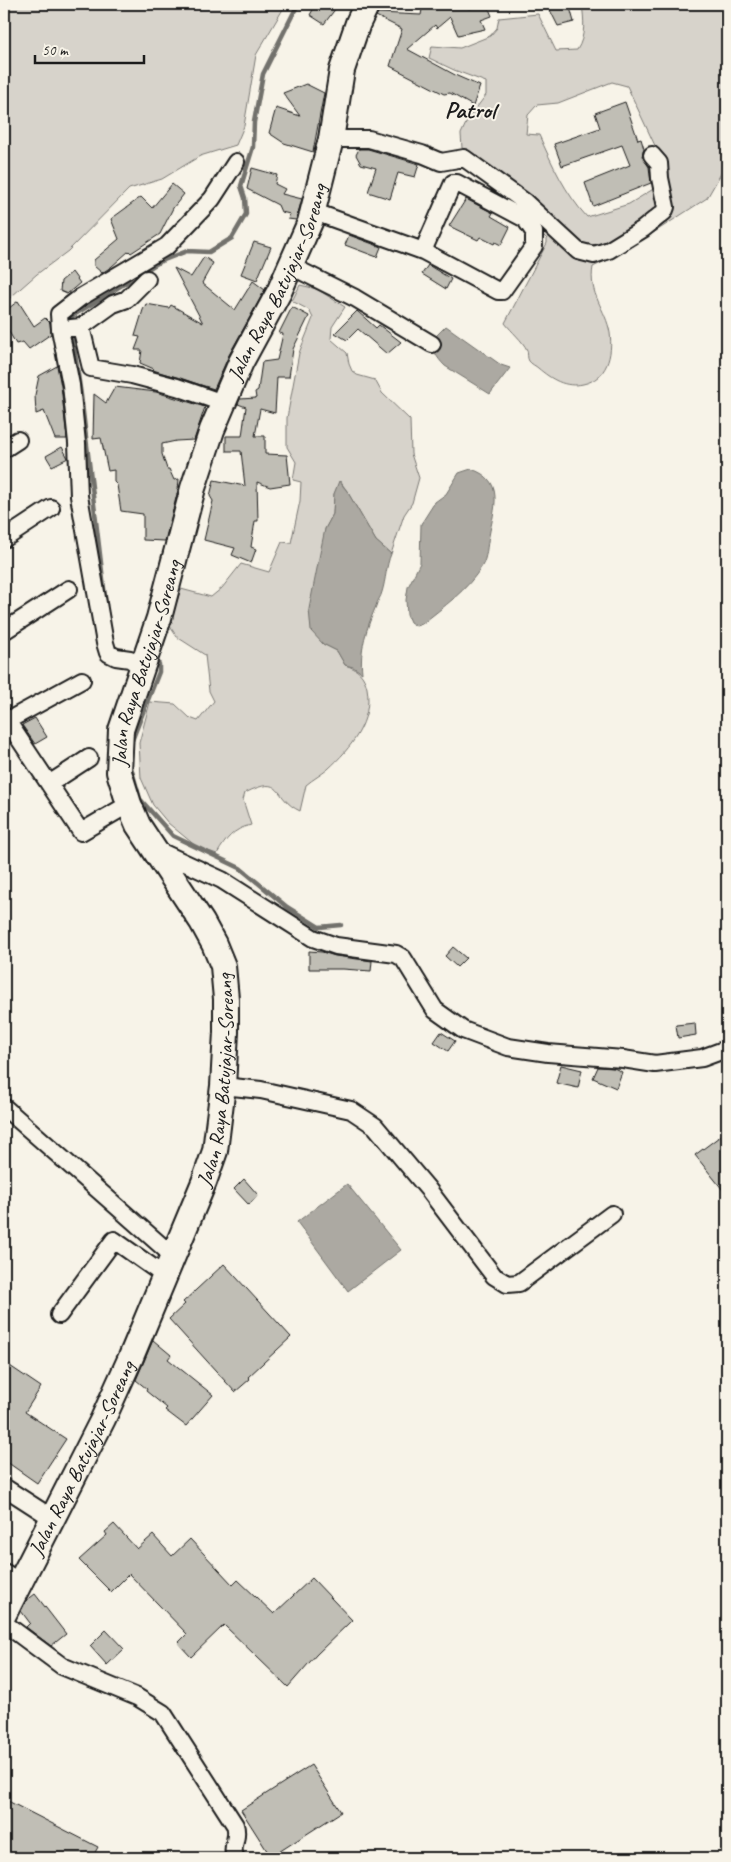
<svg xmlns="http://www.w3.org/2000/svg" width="731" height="1862" viewBox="0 0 731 1862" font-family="Caveat,sans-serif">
  <rect width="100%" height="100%" fill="#f7f3e8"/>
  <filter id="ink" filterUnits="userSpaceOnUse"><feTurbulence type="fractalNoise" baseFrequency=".02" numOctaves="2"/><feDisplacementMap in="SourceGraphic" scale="10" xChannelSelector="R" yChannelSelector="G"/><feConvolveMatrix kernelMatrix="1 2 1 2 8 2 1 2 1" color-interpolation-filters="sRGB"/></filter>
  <g filter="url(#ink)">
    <path fill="#d7d3cb" stroke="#7a7874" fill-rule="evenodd" d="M 4,4 L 286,4 L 256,55 L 244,126 L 236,145 L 200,156 L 162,179 L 129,189 L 68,251 L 37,274 L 4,303 Z
      M 582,4 L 727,4 L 727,163 L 707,198 L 627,250 L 593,267 C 588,294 606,309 610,333 C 613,355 607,379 583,384 C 565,388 551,379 538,368 C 536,366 531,364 529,361 C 527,358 528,353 527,350 C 523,341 511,331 505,323 L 547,243 L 547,239 L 522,214 L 506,205 L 517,186 L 490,165 L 462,148 L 461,134 L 468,119 L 486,95 L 486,82 L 454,70 L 429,58 L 432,46 L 460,48 L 490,36 L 497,28 L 499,18 L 538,14 L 556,51 L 577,50 C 586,36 584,20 582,4 ZM 612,82 L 627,86 L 658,152 L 668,180 L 629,204 L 587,217 C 565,193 552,164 539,135 L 526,134 L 528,115 L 537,105 L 558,103 Z
      M 300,285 L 317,289 L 345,307 L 332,327 L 331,339 L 347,353 L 349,364 L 352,371 L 357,375 L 375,380 L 382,393 L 410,420 L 411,454 L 419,478 L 412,503 L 404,515 L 391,554 L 376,541 L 347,491 L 340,481 L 334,494 L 333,514 L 325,529 L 323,644 L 337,651 L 345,665 C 358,669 364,675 367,688 C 373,721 351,748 328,769 C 321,775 313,779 306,785 L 300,811 C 272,798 285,773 245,793 L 243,800 L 251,825 C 233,829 226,839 217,854 L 197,847 L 168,823 L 153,805 L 141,778 L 139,743 L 150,702 L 175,704 L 190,718 L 198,721 L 214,701 L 209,691 L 205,655 L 177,637 L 169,625 L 181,589 L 211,597 L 222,588 L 241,564 L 269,572 L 282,542 L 291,543 L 300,501 L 301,482 L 293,480 L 296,462 L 287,447 L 287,418 L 299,353 L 313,318 L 309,310 L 292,301 Z"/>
    <path fill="#aca9a2" stroke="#72716c" d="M 446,326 L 501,365 L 510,368 L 490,394 L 445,366 C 436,357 433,351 433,339 Z
      M 471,469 C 506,480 494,509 489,536 C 487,545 487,558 482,566 C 468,590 443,607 422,624 L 416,626 L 410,622 L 407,615 L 406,600 L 408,587 L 420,563 L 421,524 L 435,502 L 446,494 L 459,473 Z
      M 339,481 L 347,491 L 376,541 L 391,554 C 386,566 386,579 382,592 C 381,597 377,601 376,606 C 367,627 359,650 362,673 L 353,667 L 345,665 L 337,651 L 323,644 L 311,631 L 309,609 L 321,548 L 325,529 L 333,514 L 334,494 Z
      M 347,1184 L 401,1250 L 348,1291 L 297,1222 Z"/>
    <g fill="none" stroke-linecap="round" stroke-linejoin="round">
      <path stroke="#72716c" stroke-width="4.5" d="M 106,605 L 81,395 L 70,320 L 72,316 L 159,262 L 187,251 L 209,252 L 232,238 L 246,214 L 245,198 L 241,186 L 253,147 L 254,122 L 263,74 L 298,4
        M 131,743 L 159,672 L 159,664 L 154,663
        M 130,764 L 140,799 L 173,836 L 240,868 L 287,907 L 319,927 L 341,925"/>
    </g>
    <path fill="#c0beb5" stroke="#1c1c1c" d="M 316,4 L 339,4 L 324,24 L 310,15 Z
      M 423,4 L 466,4 L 469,9 L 480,4 L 487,4 L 492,16 L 481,20 L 485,29 L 458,35 L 450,17 L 437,28 L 435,25 L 407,49 L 457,76 L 480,86 L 473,106 L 450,93 L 444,94 L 390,66 L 402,29 L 376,16 L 378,13 L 421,15 Z
      M 547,4 L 569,4 L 574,22 L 558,26 Z
      M 306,84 L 324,93 L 313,152 L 284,143 L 269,133 L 276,108 L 300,116 L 283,93 Z
      M 625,102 L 638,140 L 641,139 L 644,149 L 642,156 L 649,167 L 651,183 L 593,206 L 585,183 L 630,165 L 622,145 L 562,166 L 554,144 L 600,128 L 595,113 Z
      M 359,149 L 368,149 L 419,164 L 415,177 L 398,173 L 390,199 L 368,192 L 376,168 L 361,164 L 356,155 Z
      M 252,168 L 277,175 L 275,184 L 285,189 L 282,194 L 302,199 L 296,220 L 288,219 L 290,214 L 281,212 L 278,205 L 247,189 Z
      M 172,184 L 184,194 L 173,208 L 160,234 L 131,253 L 129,251 L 111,267 L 102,273 L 94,266 L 94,260 L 119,239 L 111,219 L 141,197 L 152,208 Z
      M 466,199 L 493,213 L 491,216 L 510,227 L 501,245 L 495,242 L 494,244 L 480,237 L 478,240 L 449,226 Z
      M 349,235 L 381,247 L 377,257 L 345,245 Z
      M 254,242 L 271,247 L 257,280 L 241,274 Z
      M 204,257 L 213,263 L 202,283 L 235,310 L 253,281 L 265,290 L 229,355 L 214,389 L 153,370 L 154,369 L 140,363 L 142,350 L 135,350 L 140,337 L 135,336 L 143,310 L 146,304 L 169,308 L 171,305 L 203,323 L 174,268 L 191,277 Z
      M 428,265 L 451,279 L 446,289 L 422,274 Z
      M 72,272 L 80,283 L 67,294 L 60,291 L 61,281 Z
      M 18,301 L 34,326 L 45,318 L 50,323 L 51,334 L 29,349 L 23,342 L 16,344 L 4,323 L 4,312 Z
      M 292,307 L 309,316 L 293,349 L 289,377 L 277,377 L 275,413 L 260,409 L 255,436 L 265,436 L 265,454 L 287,455 L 290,484 L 270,487 L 257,482 L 258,521 L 255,521 L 251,547 L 256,549 L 251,563 L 232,555 L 235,548 L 204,540 L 213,501 L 210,496 L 214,480 L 245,486 L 241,451 L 226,451 L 226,436 L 242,436 L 246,407 L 238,404 L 240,399 L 256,398 L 255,392 L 258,390 L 262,362 L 277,360 L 283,334 L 279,333 Z
      M 357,311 L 376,328 L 379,325 L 401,342 L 387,354 L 358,329 L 347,340 L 335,333 Z
      M 57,366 L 61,386 L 67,439 L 55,439 L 44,411 L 36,414 L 35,395 L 39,376 Z
      M 115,387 L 156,392 L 205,407 L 194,440 L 176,441 L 162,444 L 162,454 L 167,469 L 169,469 L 174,480 L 179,479 L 178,490 L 165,541 L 143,540 L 143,514 L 121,511 L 117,485 L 114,482 L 114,470 L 108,471 L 101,438 L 93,439 L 94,394 L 106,403 Z
      M 62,447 L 68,458 L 52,466 L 46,456 Z
      M 35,718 L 47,737 L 35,744 L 22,725 Z
      M 453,947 L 466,958 L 457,967 L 445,956 Z
      M 309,951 L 322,952 L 335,956 L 372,961 L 371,971 L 343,969 L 309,969 Z
      M 695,1023 L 696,1035 L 678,1038 L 676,1025 Z
      M 441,1032 L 455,1041 L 448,1051 L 434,1042 Z
      M 561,1065 L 582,1070 L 578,1088 L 556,1083 Z
      M 598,1067 L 614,1068 L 622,1072 L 616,1088 L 593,1078 Z
      M 727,1131 L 727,1195 L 695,1155 Z
      M 244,1179 L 258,1195 L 249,1205 L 234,1189 Z
      M 224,1264 L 291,1337 L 248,1377 L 250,1379 L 235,1392 L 169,1319 L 185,1304 L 183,1302 Z
      M 153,1340 L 171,1355 L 168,1359 L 213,1395 L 186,1426 L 165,1410 L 167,1408 L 146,1391 L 147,1389 L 136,1380 Z
      M 4,1362 L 41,1387 L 25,1412 L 66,1439 L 37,1483 L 4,1460 Z
      M 114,1524 L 137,1549 L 153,1535 L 172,1556 L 190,1539 L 233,1585 L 238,1580 L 274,1614 L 312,1578 L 352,1620 L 316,1655 L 288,1687 L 224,1625 L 191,1657 L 178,1643 L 187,1634 L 129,1574 L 111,1592 L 79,1560 L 107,1535 L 105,1532 Z
      M 35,1594 L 66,1634 L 51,1646 L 26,1627 L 30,1623 L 21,1611 L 26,1601 Z
      M 106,1630 L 124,1649 L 107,1665 L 90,1646 Z
      M 311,1765 L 341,1812 L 271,1857 L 241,1810 Z
      M 4,1799 L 98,1847 L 92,1858 L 4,1858 Z"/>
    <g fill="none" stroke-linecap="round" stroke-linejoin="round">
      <defs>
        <path id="minor" d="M 331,139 L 369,139 L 422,154 L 441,162 L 464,158 L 525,202 L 578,251 L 594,255 L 609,250 L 643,229 L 664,212 L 666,207 L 660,178 L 659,163 L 652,155
          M 312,211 L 423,251 L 453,183 L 457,183 L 525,219 L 534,232 L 534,246 L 502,291 L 498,291 L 423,251
          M 291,266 L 355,298 L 432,344
          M 81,327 L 91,368 L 132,375 L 177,387 L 223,403
          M 71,328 L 81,327 L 113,304 L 127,299 L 147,279
          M 4,449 L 18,440
          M 4,539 L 51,508
          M 4,631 L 69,589
          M 142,668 L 130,659 L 116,657 L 108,653 L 105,643 L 79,496 L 77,443 L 71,385 L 60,329 L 59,314 L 81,297 L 167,246 L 212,199 L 236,162
          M 4,716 L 81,832 L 129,804
          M 7,721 L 82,680
          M 49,784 L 89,758
          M 155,849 L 222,880 L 313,938 L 336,946 L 396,954 L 403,958 L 435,1010 L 463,1030 L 508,1047 L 548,1053 L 623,1059 L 655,1064 L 702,1058 L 721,1051 L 727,1051
          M 223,1086 L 261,1090 L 351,1110 L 375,1126 L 428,1189 L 494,1276 L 507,1284 L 519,1283 L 612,1214
          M 4,1107 L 173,1256
          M 59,1315 L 114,1240 L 165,1276
          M 4,1487 L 52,1518
          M 4,1572 L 20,1582
          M 4,1623 L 62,1666 L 137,1697 L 163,1713 L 235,1825 C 240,1839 229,1846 236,1858"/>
        <g id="highway">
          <path id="s1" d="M 4,1614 L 103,1419 L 131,1357 L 204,1182 L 215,1151 L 223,1086 L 226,1032 L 226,999 L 223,966 L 214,944 L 202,922 L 138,825 L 129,804 L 119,772 L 121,730 L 159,618 L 193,488 L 212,430 L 241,362 L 279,292 L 310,222 L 331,139 L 342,70 L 358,23 L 367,4"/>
        </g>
      </defs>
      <use href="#minor" stroke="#1c1c1c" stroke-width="20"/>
      <use href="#highway" stroke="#1c1c1c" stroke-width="28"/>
      <use href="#minor" stroke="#f7f3e8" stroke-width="16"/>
      <use href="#highway" stroke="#f7f3e8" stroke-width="24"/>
    </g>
  </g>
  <g text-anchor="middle" stroke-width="4" stroke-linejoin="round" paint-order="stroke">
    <g font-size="21" fill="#1c1c1c" stroke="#f7f3e8">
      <text dy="7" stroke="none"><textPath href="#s1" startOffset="1434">Jalan Raya Batujajar-Soreang</textPath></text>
      <text dy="7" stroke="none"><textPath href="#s1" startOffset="1029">Jalan Raya Batujajar-Soreang</textPath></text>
      <text dy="7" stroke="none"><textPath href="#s1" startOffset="580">Jalan Raya Batujajar-Soreang</textPath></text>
      <text dy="7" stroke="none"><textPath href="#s1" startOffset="174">Jalan Raya Batujajar-Soreang</textPath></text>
    </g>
    <g font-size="24" font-weight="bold" fill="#1c1c1c" stroke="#f7f3e8">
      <text x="470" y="118">Patrol</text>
    </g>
  </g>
  <rect width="731" height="1862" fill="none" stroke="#f7f3e8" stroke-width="20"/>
  <rect x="10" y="10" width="711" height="1842" fill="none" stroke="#1c1c1c" stroke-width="2" filter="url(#ink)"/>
  <path d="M35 55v8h109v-8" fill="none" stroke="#1c1c1c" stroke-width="2.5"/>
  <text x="42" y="55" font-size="15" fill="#1c1c1c" stroke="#f7f3e8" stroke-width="4" paint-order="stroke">50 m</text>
</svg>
